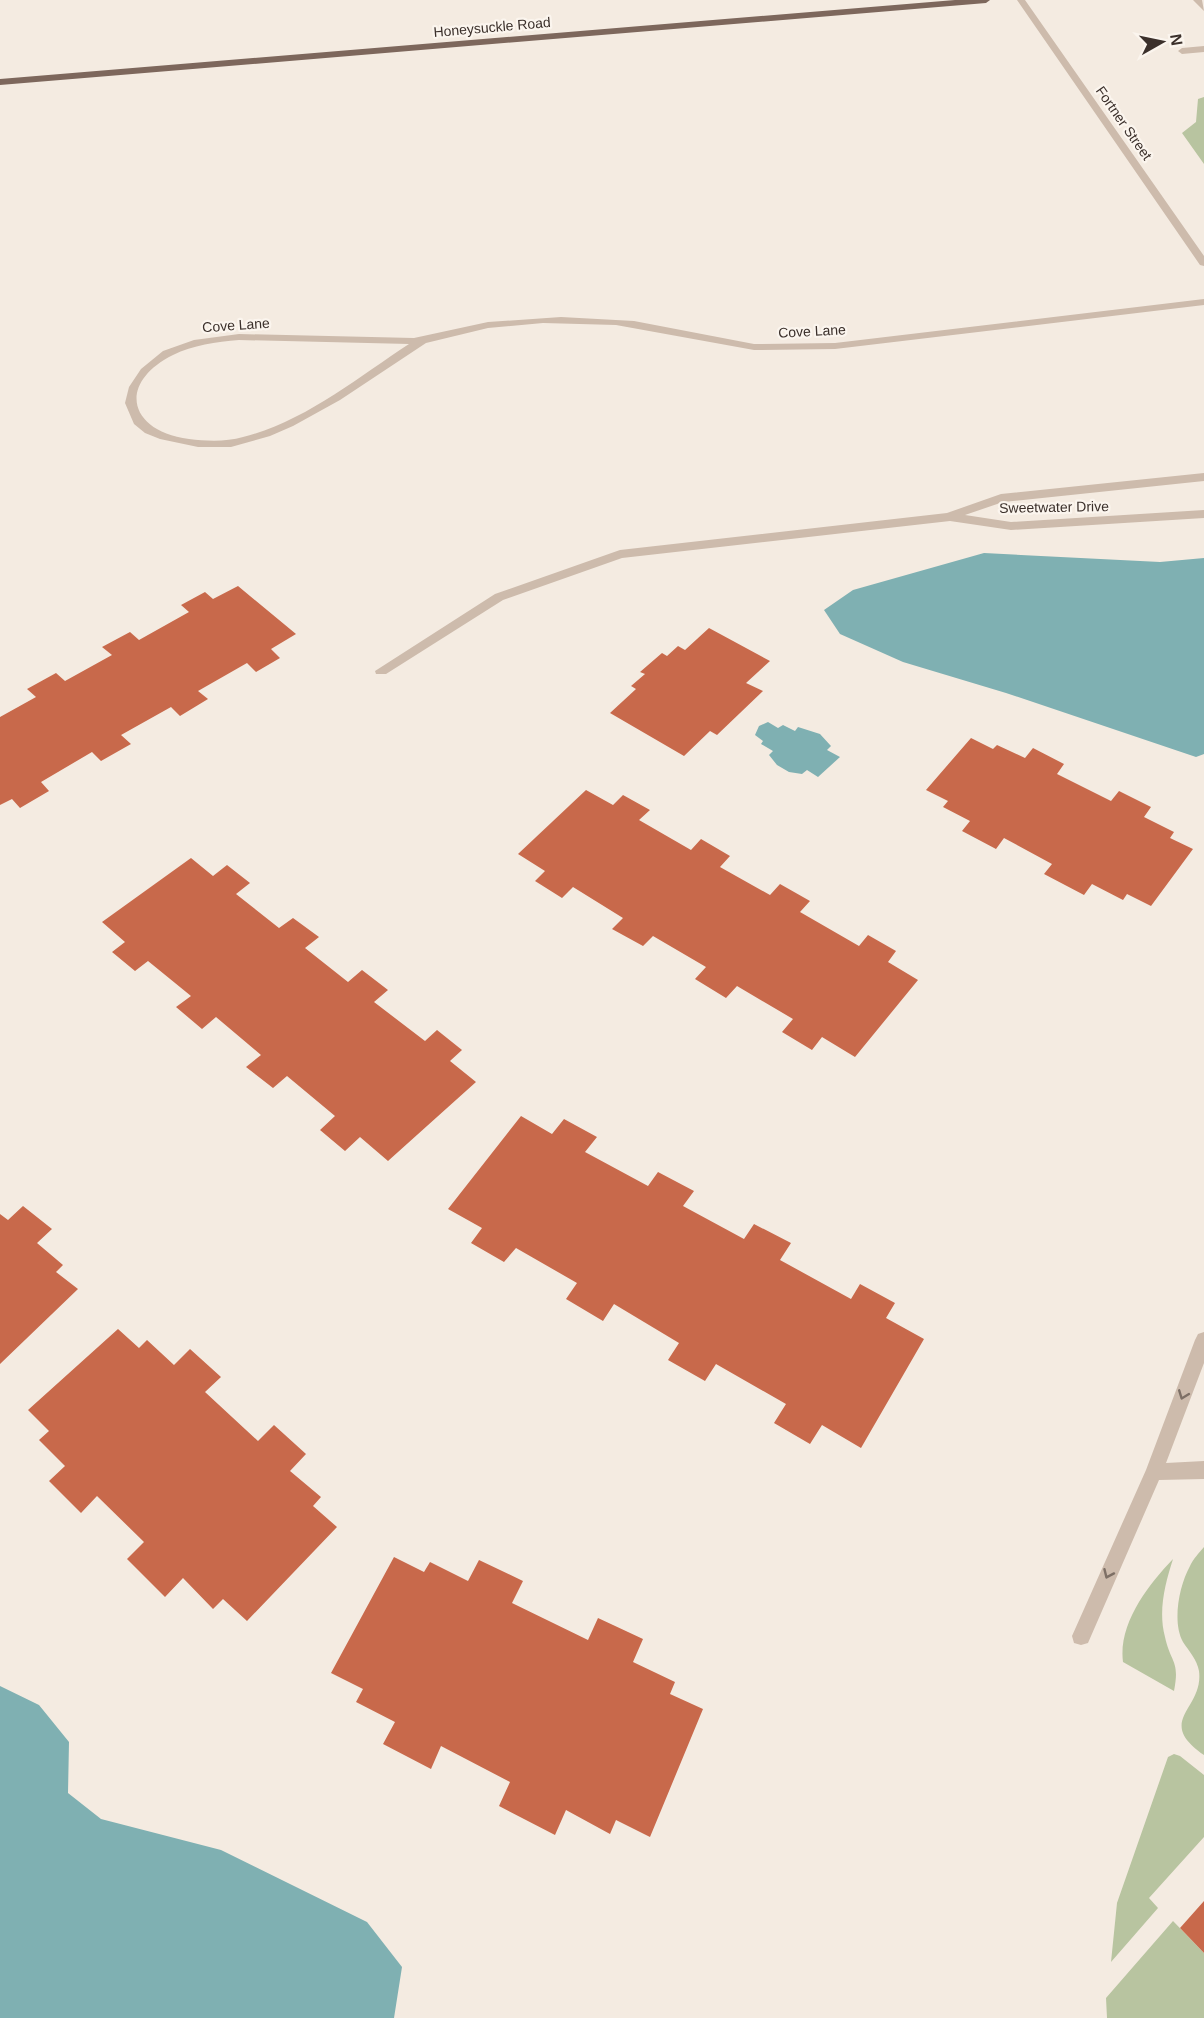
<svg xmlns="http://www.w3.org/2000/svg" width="1204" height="2018" viewBox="0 0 1204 2018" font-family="Helvetica,sans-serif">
  <rect width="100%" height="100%" fill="#f4ebe1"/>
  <path fill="#b8c4a0" d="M 1204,97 L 1204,164 L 1182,133 L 1196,122 L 1198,99 Z
    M 1204,1547 L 1204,1755 C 1154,1720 1204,1710 1199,1671 C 1197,1660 1189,1651 1183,1642 C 1172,1622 1179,1586 1190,1566 C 1193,1559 1199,1553 1204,1547 Z
    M 1173,1559 C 1165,1584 1158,1611 1165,1637 C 1171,1664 1180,1660 1174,1691 L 1123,1662 C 1118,1624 1148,1585 1173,1559 Z
    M 1174,1754 L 1180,1756 L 1204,1775 L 1204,1837 L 1149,1898 L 1158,1908 L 1111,1962 L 1117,1903 L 1168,1757 Z
    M 1173,1921 L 1204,1953 L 1204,2018 L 1107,2018 L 1106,1998 Z"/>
  <path fill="#7fb0b2" d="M 984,553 L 1160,562 L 1204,558 L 1204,754 L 1196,757 L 1006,693 L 903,662 L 840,634 L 824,610 L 853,590 Z
    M 768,722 L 778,728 L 783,725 L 795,731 L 798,727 L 820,734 L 831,746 L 827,750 L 840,757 L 818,777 L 807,770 L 802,774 L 789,772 L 777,765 L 769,755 L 773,751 L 761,744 L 763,741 L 755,735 L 759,726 Z
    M 0,1686 L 39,1705 L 69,1742 L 68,1793 L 101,1819 L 221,1850 L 367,1922 L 402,1967 L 394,2018 L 0,2018 Z"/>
  <path fill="#c8694b" d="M 238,586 L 296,634 L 271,649 L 280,658 L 256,672 L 247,663 L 198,691 L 208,699 L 180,716 L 171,707 L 121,735 L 131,744 L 101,761 L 92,752 L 41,782 L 49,791 L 20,808 L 12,799 L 0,805 L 0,717 L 36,697 L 27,689 L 56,673 L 65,681 L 112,655 L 102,647 L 130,632 L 139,640 L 189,612 L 181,605 L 205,592 L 213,599 Z
    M 709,628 L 770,661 L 746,683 L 763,691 L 717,735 L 710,731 L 684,756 L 610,713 L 636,689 L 631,686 L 645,674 L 640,672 L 662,653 L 667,656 L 678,646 L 685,650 Z
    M 971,738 L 993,749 L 997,745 L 1025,758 L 1033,748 L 1064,764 L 1057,774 L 1111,801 L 1119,791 L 1151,807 L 1144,817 L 1174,832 L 1170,838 L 1193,849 L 1151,906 L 1127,894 L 1123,900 L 1092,884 L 1084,895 L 1044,874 L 1052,864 L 1004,838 L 996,849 L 962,831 L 970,821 L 943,807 L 948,801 L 926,790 Z
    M 586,790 L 613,805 L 623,795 L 650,810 L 639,820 L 691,850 L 701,839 L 730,856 L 720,867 L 770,895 L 780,884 L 810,901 L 800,912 L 859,946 L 868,935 L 896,951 L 888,962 L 918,980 L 855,1057 L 822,1037 L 812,1050 L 782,1032 L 793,1019 L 737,986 L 726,998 L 695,979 L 706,967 L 653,936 L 643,946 L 612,929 L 623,918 L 573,887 L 562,898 L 535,881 L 545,871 L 518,854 Z
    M 191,858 L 213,876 L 227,865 L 250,883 L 236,894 L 279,928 L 293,918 L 319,937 L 305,948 L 348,982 L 362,970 L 388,990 L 374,1002 L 425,1041 L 437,1030 L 462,1050 L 450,1061 L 476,1082 L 388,1161 L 360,1137 L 345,1151 L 320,1130 L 335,1116 L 287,1076 L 273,1088 L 246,1067 L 261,1055 L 216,1017 L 202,1029 L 176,1007 L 191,996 L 148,961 L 135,971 L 112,952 L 125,942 L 102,922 Z
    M 521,1116 L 552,1134 L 564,1119 L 597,1137 L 585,1152 L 648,1186 L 658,1172 L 694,1191 L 683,1206 L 744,1239 L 754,1224 L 791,1243 L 780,1260 L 851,1299 L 860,1284 L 895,1303 L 886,1318 L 924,1339 L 861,1448 L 822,1425 L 810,1444 L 774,1423 L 786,1404 L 716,1364 L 705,1381 L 668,1360 L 679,1343 L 614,1304 L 603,1321 L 566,1299 L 577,1283 L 516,1248 L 504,1262 L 471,1243 L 482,1228 L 448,1209 Z
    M 23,1206 L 52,1229 L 37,1243 L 63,1265 L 56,1272 L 78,1289 L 0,1364 L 0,1214 L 8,1220 Z
    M 118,1329 L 139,1348 L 147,1340 L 174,1365 L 190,1349 L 221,1377 L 205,1392 L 258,1441 L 274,1425 L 306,1454 L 290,1471 L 321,1497 L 313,1506 L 337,1527 L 247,1621 L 223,1599 L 213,1609 L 183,1578 L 165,1597 L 127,1559 L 144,1542 L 97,1496 L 81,1513 L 49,1481 L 65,1466 L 39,1440 L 49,1431 L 28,1410 Z
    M 394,1557 L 424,1572 L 430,1562 L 468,1581 L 479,1560 L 523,1581 L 512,1603 L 588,1640 L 598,1618 L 643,1639 L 633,1662 L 675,1682 L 670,1694 L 703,1709 L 650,1837 L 616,1820 L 610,1834 L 566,1810 L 555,1835 L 499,1806 L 510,1782 L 441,1746 L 431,1769 L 383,1744 L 395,1722 L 356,1702 L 363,1689 L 331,1673 Z
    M 1204,1901 L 1204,1953 L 1180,1928 Z"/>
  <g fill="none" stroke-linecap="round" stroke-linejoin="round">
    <path fill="#cdbbac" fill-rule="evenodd" d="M 1017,0 L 1025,0 L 1204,256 L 1204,266 L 1200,265 Z
      M 1193,0 L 1202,0 L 1204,11 Z
      M 1204,46 L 1204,52 L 1182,54 L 1178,51 L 1182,48 Z
      M 1204,299 L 1204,305 L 835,349 L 754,350 L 616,325 L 543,323 L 488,328 L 426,343 L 340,400 L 293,426 L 270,436 L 231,447 L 198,447 L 160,439 L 145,433 L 134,424 L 125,403 L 129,387 L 141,369 L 163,351 L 194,340 L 239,334 L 414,338 L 488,322 L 561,317 L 634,321 L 754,344 L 835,343 ZM 239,340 L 409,344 C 357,378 304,422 243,437 C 226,442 206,441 189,439 C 128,431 117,383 173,355 C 193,345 216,342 239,340 Z
      M 1204,473 L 1204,481 L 1003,502 L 965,515 L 1011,522 L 1204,510 L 1204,518 L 1011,530 L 950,521 L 622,558 L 503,600 L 386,674 L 376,674 L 375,671 L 495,594 L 620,550 L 947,513 L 1001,494 Z
      M 1204,1332 L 1204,1363 L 1166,1463 L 1204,1461 L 1204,1479 L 1159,1480 L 1088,1643 L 1081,1645 L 1074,1643 L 1072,1636 L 1146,1470 L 1195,1340 L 1198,1334 Z"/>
    <path fill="#7d675c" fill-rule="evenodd" d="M 955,0 L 990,0 L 986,3 L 0,85 L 0,79 Z"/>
  </g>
  <defs><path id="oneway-chevron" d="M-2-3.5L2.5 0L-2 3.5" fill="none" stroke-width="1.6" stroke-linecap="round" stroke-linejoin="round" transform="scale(1.5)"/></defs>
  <g stroke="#7d6f65">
    <use href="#oneway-chevron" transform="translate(1183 1395) rotate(111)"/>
    <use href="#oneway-chevron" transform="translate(1108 1574) rotate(114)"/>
  </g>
  <g text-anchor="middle" stroke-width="4.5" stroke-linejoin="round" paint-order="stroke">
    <g font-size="14" fill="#3b302b" stroke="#fbf5ee">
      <text transform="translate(492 27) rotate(-5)" y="5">Honeysuckle Road</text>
      <text transform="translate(1124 123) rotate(55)" y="5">Fortner Street</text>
      <text transform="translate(236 325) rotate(-4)" y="5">Cove Lane</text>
      <text transform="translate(812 331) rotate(-3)" y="5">Cove Lane</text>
      <text transform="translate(1054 507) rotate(-1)" y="5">Sweetwater Drive</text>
    </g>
  </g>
  <g transform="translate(1162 42) rotate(81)" stroke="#fbf5ee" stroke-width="4.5" paint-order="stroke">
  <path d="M0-4.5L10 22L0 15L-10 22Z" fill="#3b302b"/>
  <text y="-9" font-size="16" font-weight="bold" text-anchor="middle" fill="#3b302b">N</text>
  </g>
</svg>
